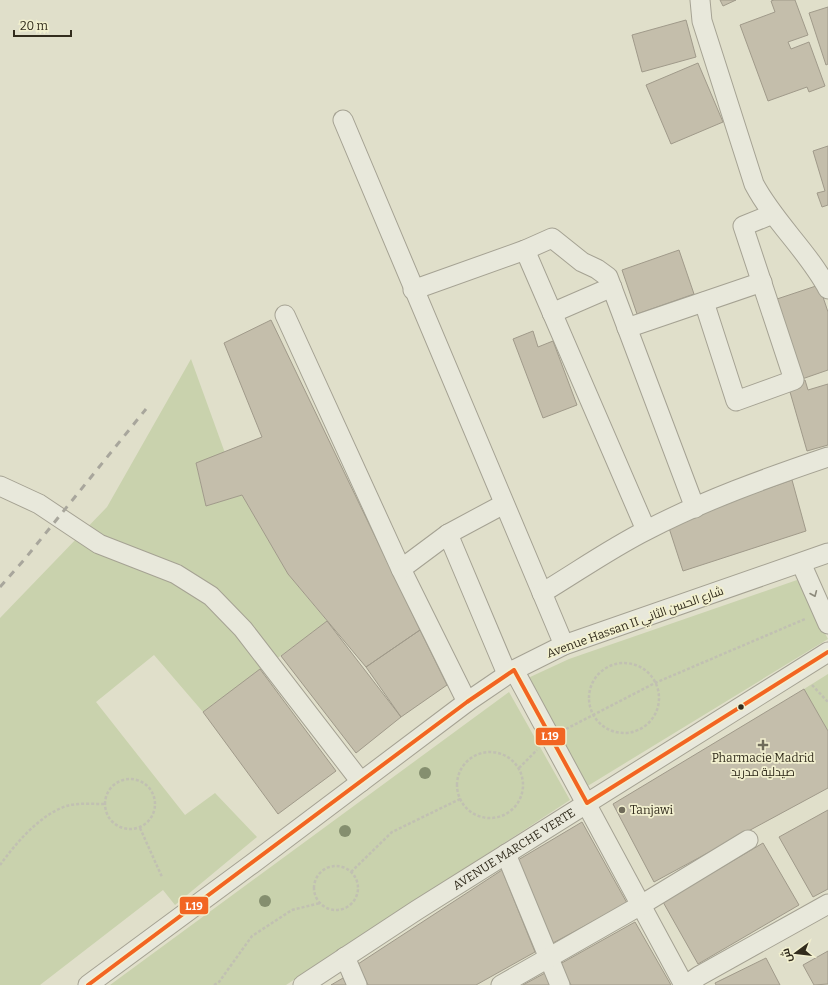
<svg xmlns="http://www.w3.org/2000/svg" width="828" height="985" viewBox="0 0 828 985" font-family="Bitter,Cairo,serif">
  <rect width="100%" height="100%" fill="#e0dfca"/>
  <path fill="#c9d2ad" d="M 191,359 L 225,453 L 196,464 L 206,506 L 242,495 L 288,574 L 327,621 C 286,653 244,681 203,712 L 154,655 L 96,702 L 185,815 L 215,793 L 257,837 L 175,905 L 163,890 L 40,985 L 0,985 L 0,618 L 107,507 Z
    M 797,580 L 828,639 L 586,787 L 528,678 L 569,659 Z
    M 828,674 L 828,731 L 804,689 Z
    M 509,692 L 570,800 L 286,985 L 110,985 Z"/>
  <path fill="#c4beab" stroke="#a09a8a" d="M 720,0 L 736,0 L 723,6 Z
    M 774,0 L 795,0 L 808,35 L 788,42 L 791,49 L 809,42 L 825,86 L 809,92 L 807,87 L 768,101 L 740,25 L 775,12 L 771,1 Z
    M 828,7 L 828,64 L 826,65 L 809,13 Z
    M 686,20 L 696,57 L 642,72 L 632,35 Z
    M 698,63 L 723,122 L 671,144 L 646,85 Z
    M 828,146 L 828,205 L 822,207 L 817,193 L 825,191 L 813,151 Z
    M 679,250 L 694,294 L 637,314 L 622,270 Z
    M 819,285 L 828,312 L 828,370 L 802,379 L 774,300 Z
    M 271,320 L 420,630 L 366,667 L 288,574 L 242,495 L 206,506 L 196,463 L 262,437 L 224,343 Z
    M 533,331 L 538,347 L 553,341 L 577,405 L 543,418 L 513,339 Z
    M 805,380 L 808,390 L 828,384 L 828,445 L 807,451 L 788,385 Z
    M 792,480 L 806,531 L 683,571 L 669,528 L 715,507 Z
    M 327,621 L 401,717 L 356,753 L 281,656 Z
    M 420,630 L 447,685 L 401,717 L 366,667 Z
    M 260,669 L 336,771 L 278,814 L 203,712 Z
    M 804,689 L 828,731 L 828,788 L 654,882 L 613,804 Z
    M 828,810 L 828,889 L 813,897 L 779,837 Z
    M 582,822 L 627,903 L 553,943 L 518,860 Z
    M 763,843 L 799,905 L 698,964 L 663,902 Z
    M 502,870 L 535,952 L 476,985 L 368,985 L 358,964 Z
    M 635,922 L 671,985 L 571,985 L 560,964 Z
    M 828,951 L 828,984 L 814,985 L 803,965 Z
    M 766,958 L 780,985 L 716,985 L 715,983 Z
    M 545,973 L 550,985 L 523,985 Z
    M 343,978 L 347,985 L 331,985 Z"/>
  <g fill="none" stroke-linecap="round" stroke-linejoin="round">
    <defs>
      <g id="minor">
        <path d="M 700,0 L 702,21 L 754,184 C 774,222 808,251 828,289"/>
        <path d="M 343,120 L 564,645"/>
        <path d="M 525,250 L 646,530"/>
        <path d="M 413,290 L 525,250 L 552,238 L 582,262 L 597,269 L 608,277 L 695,508"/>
        <path d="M 704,302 L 736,401 L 794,380 L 743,226 L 773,214"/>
        <path d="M 552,313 L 612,287"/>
        <path d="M 285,315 L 401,569 L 467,702"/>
        <path d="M 627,328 L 762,282"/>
        <path d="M 0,486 L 39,504 L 99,544 L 176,574 L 211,596 L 243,629 L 361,782"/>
        <path d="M 448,534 L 507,674"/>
        <path d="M 801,563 L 828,624"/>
        <path d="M 401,569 L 448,534 L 504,504"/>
        <path d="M 542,593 C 577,572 611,548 647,530 C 705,500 766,478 828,457"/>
        <path d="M 514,670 L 684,985"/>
        <path d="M 506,854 L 560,985"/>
        <path d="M 345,957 L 357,985"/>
        <path d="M 88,985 L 252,864 L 467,702 L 514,670 L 564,645 L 828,553"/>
        <path id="s1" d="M 303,985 L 417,910 L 828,652"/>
        <path d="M 501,985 L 641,905 L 748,840"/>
        <path d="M 686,985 L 699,976 L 828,904"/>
      </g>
    </defs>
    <use href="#minor" stroke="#a5a293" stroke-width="21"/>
    <path stroke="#c1c0b2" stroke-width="2.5" stroke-dasharray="3 2" stroke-linecap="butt" d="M589 698a35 35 0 1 1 70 0a35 35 0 1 1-70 0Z
      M 812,685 L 828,702
      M 566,729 L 655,683 L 805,619
      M457 785a33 33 0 1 1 66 0a33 33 0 1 1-66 0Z
      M 519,768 L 537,750
      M105 804a25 25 0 1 1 50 0a25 25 0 1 1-50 0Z
      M 140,828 L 162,877
      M 0,865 C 16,843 42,812 70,805 C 81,803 93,804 104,804
      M314 888a22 22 0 1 1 44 0a22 22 0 1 1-44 0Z
      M 351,872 L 392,832 L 460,799
      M 214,985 L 219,982 L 252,936 L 292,910 L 320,903"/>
    <use href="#minor" stroke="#e8e8db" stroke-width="19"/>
    <path stroke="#a8a69c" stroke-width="3" stroke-dasharray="7 7" stroke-linecap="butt" d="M 0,587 L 24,560 L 146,409"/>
    <defs>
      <path id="bus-1" d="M 514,670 L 587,803
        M 587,803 L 828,652
        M 88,985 L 467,702 L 514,670"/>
    </defs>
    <use href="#bus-1" stroke="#f2f0cf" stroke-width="7"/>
    <use href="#bus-1" stroke="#f26522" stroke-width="4"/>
  </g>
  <g fill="#858f6f">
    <circle cx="425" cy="773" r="6"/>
    <circle cx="345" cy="831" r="6"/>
    <circle cx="265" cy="901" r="6"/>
  </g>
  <defs><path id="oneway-chevron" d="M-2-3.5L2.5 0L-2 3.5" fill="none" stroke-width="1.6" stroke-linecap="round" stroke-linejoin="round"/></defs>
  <use stroke="#8d8a7c" href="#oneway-chevron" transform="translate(814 594) rotate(67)"/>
  <circle fill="#322c1d" stroke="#f2f0cf" stroke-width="1.5" cx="741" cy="707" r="3.5"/>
  <g fill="#6f6b5a" stroke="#f2f0cf" stroke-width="1.5">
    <path d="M761 739h4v4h4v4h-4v4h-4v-4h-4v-4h4z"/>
    <circle cx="622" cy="810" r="4"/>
  </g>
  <g text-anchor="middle" stroke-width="3.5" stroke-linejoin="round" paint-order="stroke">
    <g font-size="12" fill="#322c1d" stroke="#f2f0cf">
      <text transform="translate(635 622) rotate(-20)" y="4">Avenue Hassan II شارع الحسن الثاني</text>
      <text dy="4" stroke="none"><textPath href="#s1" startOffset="251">AVENUE MARCHE VERTE</textPath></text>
    </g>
    <g font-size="12" fill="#322c1d" stroke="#f2f0cf">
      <text x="763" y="762">Pharmacie Madrid<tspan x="763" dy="14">صيدلية مدريد</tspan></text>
      <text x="630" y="814" text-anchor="start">Tanjawi</text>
    </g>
  </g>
  <g stroke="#f2f0cf" stroke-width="1.5">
    <rect x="535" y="727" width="31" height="19" rx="4" fill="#f26522"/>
    <rect x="179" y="896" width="30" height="19" rx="4" fill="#f26522"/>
  </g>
  <g font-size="11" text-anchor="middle" font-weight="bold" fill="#fff">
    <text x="550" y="740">L19</text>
    <text x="194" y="910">L19</text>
  </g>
  <g transform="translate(796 953) rotate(255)" stroke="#f2f0cf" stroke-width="3" paint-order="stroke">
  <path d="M0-3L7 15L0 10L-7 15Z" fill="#322c1d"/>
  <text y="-6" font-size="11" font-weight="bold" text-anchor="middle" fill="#322c1d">ش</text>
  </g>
  <path d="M14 30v6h57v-6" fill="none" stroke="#322c1d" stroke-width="2"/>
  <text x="20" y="30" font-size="12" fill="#322c1d" stroke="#f2f0cf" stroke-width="3" paint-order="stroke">20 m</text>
</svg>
